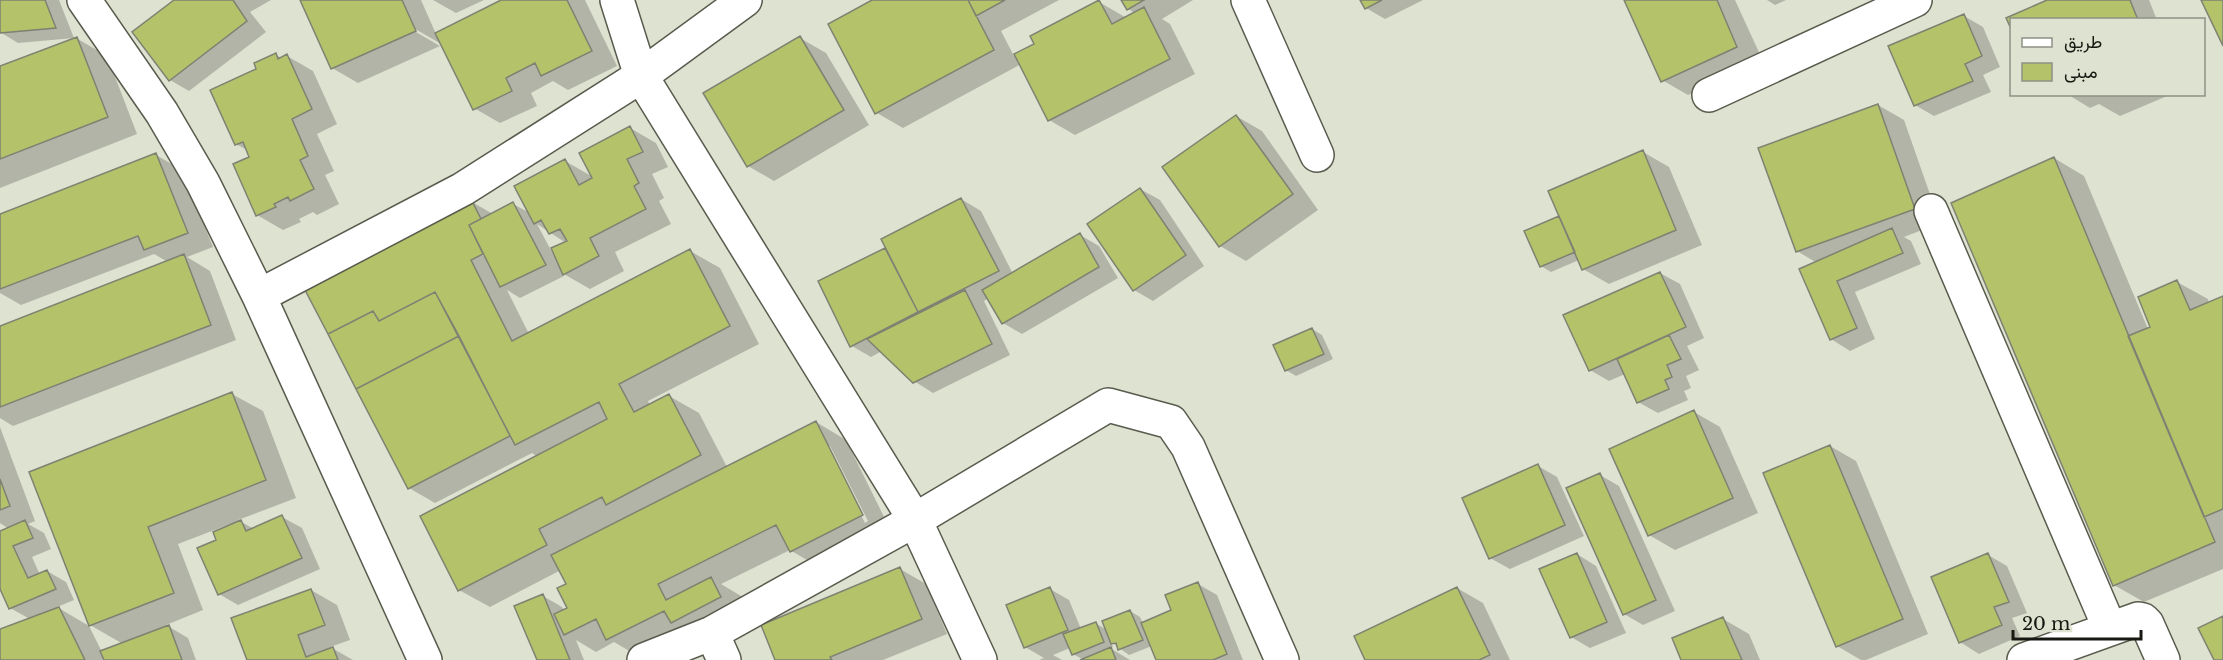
<svg xmlns="http://www.w3.org/2000/svg" width="2223" height="660" viewBox="0 0 2223 660" font-family="'Libre Baskerville',Vazirmatn,serif">
  <rect width="100%" height="100%" fill="#dee2d0"/>
  <path fill="#0003" fill-rule="evenodd" d="M 0,0 L 59,0 L 74,38 L 18,43 L 0,32 Z
    M 176,0 L 271,0 L 250,12 L 266,32 L 189,91 L 170,80 Z
    M 302,0 L 421,0 L 436,34 L 504,0 L 585,0 L 617,66 L 568,90 L 553,81 L 531,93 L 537,106 L 500,123 L 474,108 L 443,45 L 410,26 L 409,28 L 440,46 L 358,83 L 332,68 Z
    M 433,0 L 484,0 L 456,13 Z
    M 875,0 L 1059,0 L 1001,31 L 1014,56 L 1036,44 L 1099,2 L 1125,17 L 1135,13 L 1128,9 L 1123,0 L 1193,0 L 1162,19 L 1170,24 L 1195,74 L 1075,135 L 1049,120 L 1021,64 L 903,128 L 877,113 Z
    M 1362,0 L 1423,0 L 1385,19 L 1366,8 Z
    M 1625,0 L 1735,0 L 1763,61 L 1688,95 L 1662,80 Z
    M 1767,0 L 1786,0 L 1775,5 Z
    M 2051,0 L 2149,0 L 2157,20 L 2008,18 Z
    M 1964,16 L 1983,27 L 2000,67 L 1983,75 L 1991,92 L 1934,116 L 1915,105 Z
    M 76,38 L 107,56 L 137,134 L 0,188 L 0,68 Z
    M 800,38 L 826,53 L 869,125 L 774,181 L 748,166 Z
    M 276,55 L 282,58 L 287,56 L 313,71 L 337,124 L 317,134 L 334,171 L 325,175 L 339,204 L 317,215 L 313,212 L 299,219 L 301,222 L 283,230 L 257,215 L 251,158 L 249,151 L 236,144 L 258,69 Z
    M 2067,94 L 2172,94 L 2120,116 L 2099,104 L 2090,108 Z
    M 1878,105 L 1904,120 L 1940,223 L 1904,237 L 1911,241 L 1921,264 L 1855,292 L 1875,339 L 1850,351 L 1831,339 L 1817,263 L 1797,251 Z
    M 1236,116 L 1262,131 L 1318,210 L 1246,261 L 1220,246 L 1164,168 Z
    M 630,128 L 656,143 L 668,167 L 652,174 L 664,198 L 659,201 L 671,224 L 615,252 L 624,271 L 590,289 L 562,273 L 564,276 L 520,298 L 507,290 L 529,334 L 690,251 L 720,268 L 759,344 L 648,401 L 650,406 L 669,396 L 699,413 L 727,467 L 816,422 L 846,440 L 892,533 L 822,569 L 790,550 L 721,584 L 741,596 L 751,615 L 638,656 L 614,642 L 596,652 L 576,640 L 584,660 L 538,660 L 543,596 L 562,607 L 564,611 L 569,609 L 568,584 L 561,570 L 490,607 L 459,590 L 538,457 L 532,453 L 435,503 L 409,488 L 357,388 L 472,202 L 493,214 L 513,204 L 530,213 L 565,161 L 593,177 ZM 537,224 L 566,243 L 556,255 L 554,256 ZM 477,249 L 485,253 L 485,257 L 476,251 ZM 827,446 L 830,446 L 868,521 L 865,523 Z
    M 1643,152 L 1669,167 L 1702,245 L 1609,284 L 1583,269 L 1579,260 L 1551,272 L 1541,266 L 1561,217 Z
    M 156,155 L 182,170 L 213,247 L 187,257 L 210,271 L 236,340 L 13,426 L 0,418 L 0,328 L 168,262 L 154,254 L 21,305 L 0,293 L 0,215 Z
    M 2054,158 L 2084,176 L 2148,329 L 2152,327 L 2177,282 L 2208,299 L 2209,303 L 2223,297 L 2223,569 L 2144,602 L 2114,585 Z
    M 1140,189 L 1160,200 L 1204,266 L 1153,301 L 1134,290 Z
    M 961,199 L 981,211 L 1013,274 L 1080,235 L 1099,246 L 1118,278 L 1022,334 L 1003,323 L 988,298 L 984,301 L 1010,355 L 933,393 L 914,381 L 882,351 L 871,357 L 852,346 L 820,282 L 887,249 Z
    M 1660,273 L 1680,284 L 1704,338 L 1687,346 L 1699,370 L 1686,376 L 1691,388 L 1684,391 L 1688,400 L 1658,413 L 1638,402 L 1625,374 L 1609,381 L 1590,370 Z
    M 1312,329 L 1322,335 L 1333,359 L 1296,376 L 1286,370 Z
    M 232,394 L 263,411 L 296,498 L 238,520 L 254,529 L 282,517 L 302,528 L 320,569 L 238,605 L 219,594 L 218,541 L 231,526 L 230,524 L 178,544 L 203,610 L 166,625 L 188,638 L 196,660 L 0,660 L 0,630 L 30,619 L 10,608 L 0,585 L 0,533 L 9,529 L 0,523 L 0,427 L 35,521 L 28,524 L 44,533 L 51,549 L 32,557 L 40,575 L 47,571 L 66,582 L 74,600 L 57,607 L 89,626 L 102,652 L 123,644 L 90,625 L 31,473 Z
    M 1694,412 L 1720,427 L 1758,513 L 1675,550 L 1649,535 Z
    M 1830,446 L 1856,461 L 1928,634 L 1866,660 L 1861,660 L 1837,646 Z
    M 1538,466 L 1557,477 L 1584,536 L 1510,569 L 1490,558 Z
    M 1600,475 L 1619,486 L 1675,611 L 1643,625 L 1624,614 Z
    M 1577,554 L 1596,566 L 1626,633 L 1590,648 L 1571,637 Z
    M 1988,555 L 2007,566 L 2027,613 L 2012,618 L 2020,636 L 1979,654 L 1960,642 Z
    M 900,569 L 926,584 L 947,634 L 883,660 L 777,660 Z
    M 1198,584 L 1217,595 L 1243,660 L 1158,660 L 1152,646 L 1129,655 L 1111,642 L 1113,647 L 1110,648 L 1130,660 L 1084,660 L 1073,654 L 1070,648 L 1053,655 L 1062,660 L 1039,660 L 1044,658 L 1025,647 L 1050,589 L 1069,600 L 1081,629 L 1095,623 L 1107,630 L 1130,611 L 1140,617 L 1143,623 L 1173,611 Z
    M 1457,588 L 1483,603 L 1510,660 L 1367,660 Z
    M 311,590 L 337,605 L 350,640 L 330,647 L 353,660 L 249,660 Z
    M 1723,619 L 1749,634 L 1760,660 L 1683,660 Z"/>
  <path fill="#b4c36a" stroke="#7e8272" stroke-width="1.5" d="M 0,0 L 45,0 L 56,28 L 0,33 Z
    M 174,0 L 233,0 L 247,21 L 169,81 L 132,32 Z
    M 300,0 L 402,0 L 416,31 L 331,69 Z
    M 501,0 L 567,0 L 592,51 L 541,76 L 535,63 L 506,78 L 512,91 L 473,110 L 435,33 Z
    M 872,0 L 968,0 L 994,50 L 875,114 L 828,24 Z
    M 968,0 L 1005,0 L 976,16 Z
    M 1099,0 L 1112,24 L 1144,7 L 1170,59 L 1048,121 L 1014,54 L 1034,44 L 1030,36 Z
    M 1121,0 L 1144,0 L 1127,10 Z
    M 1360,0 L 1382,0 L 1365,9 Z
    M 1624,0 L 1717,0 L 1737,47 L 1661,82 Z
    M 2047,0 L 2130,0 L 2138,20 L 2012,20 L 2012,31 L 2006,18 Z
    M 2201,0 L 2223,0 L 2223,46 Z
    M 1964,14 L 1982,56 L 1965,64 L 1973,81 L 1914,106 L 1888,46 Z
    M 800,36 L 844,110 L 747,167 L 703,93 Z
    M 77,37 L 108,117 L 0,159 L 0,66 Z
    M 276,53 L 278,59 L 287,54 L 312,109 L 292,119 L 308,156 L 300,160 L 314,189 L 290,201 L 288,197 L 274,204 L 276,207 L 256,216 L 233,164 L 249,157 L 243,142 L 235,145 L 210,90 L 256,69 L 254,63 Z
    M 1878,104 L 1915,209 L 1796,252 L 1758,148 Z
    M 1236,115 L 1293,194 L 1219,247 L 1162,167 Z
    M 630,126 L 643,152 L 627,159 L 639,183 L 634,186 L 646,209 L 590,238 L 599,256 L 563,275 L 551,248 L 567,241 L 560,229 L 549,234 L 541,220 L 534,224 L 514,186 L 565,159 L 579,185 L 592,178 L 579,153 Z
    M 1643,150 L 1676,230 L 1582,270 L 1548,191 Z
    M 156,153 L 188,233 L 144,250 L 138,236 L 0,289 L 0,214 Z
    M 2054,157 L 2215,542 L 2113,586 L 1951,203 Z
    M 1140,188 L 1186,255 L 1133,291 L 1087,224 Z
    M 961,198 L 999,271 L 918,312 L 881,239 Z
    M 472,201 L 481,219 L 469,225 L 483,254 L 471,260 L 512,341 L 690,249 L 730,326 L 619,384 L 634,412 L 669,394 L 701,455 L 606,505 L 602,497 L 539,529 L 547,545 L 458,591 L 420,516 L 607,419 L 599,402 L 515,445 L 435,292 L 379,321 L 373,311 L 328,334 L 304,288 Z
    M 513,202 L 546,265 L 500,287 L 469,225 Z
    M 1559,216 L 1575,252 L 1540,267 L 1524,231 Z
    M 1892,228 L 1903,253 L 1837,281 L 1857,328 L 1830,340 L 1799,269 Z
    M 1080,233 L 1099,267 L 1002,324 L 982,290 Z
    M 885,248 L 918,312 L 850,347 L 818,281 Z
    M 184,254 L 211,325 L 0,407 L 0,326 Z
    M 1660,272 L 1686,327 L 1589,371 L 1563,315 Z
    M 2177,280 L 2190,310 L 2223,296 L 2223,509 L 2204,517 L 2128,336 L 2150,327 L 2138,297 Z
    M 965,290 L 992,344 L 913,383 L 867,339 Z
    M 435,292 L 459,336 L 356,389 L 328,334 L 373,311 L 379,321 Z
    M 1312,328 L 1324,354 L 1285,371 L 1273,345 Z
    M 1669,335 L 1681,359 L 1667,365 L 1672,377 L 1665,380 L 1669,389 L 1637,403 L 1617,359 Z
    M 459,336 L 510,436 L 408,489 L 356,389 Z
    M 232,392 L 266,480 L 148,527 L 174,593 L 89,626 L 29,472 Z
    M 1694,410 L 1733,498 L 1648,536 L 1609,449 Z
    M 816,421 L 863,515 L 790,552 L 776,525 L 658,584 L 666,600 L 711,577 L 721,597 L 671,623 L 664,611 L 606,640 L 596,619 L 564,635 L 554,614 L 567,608 L 557,588 L 566,584 L 551,555 Z
    M 1830,445 L 1903,619 L 1836,647 L 1763,473 Z
    M 1538,464 L 1565,525 L 1489,559 L 1462,498 Z
    M 1600,473 L 1656,600 L 1623,615 L 1566,488 Z
    M 0,479 L 10,506 L 0,510 Z
    M 282,515 L 302,558 L 218,595 L 197,548 L 216,540 L 213,532 L 241,520 L 246,531 Z
    M 25,520 L 33,538 L 13,546 L 28,578 L 47,570 L 56,589 L 9,609 L 0,589 L 0,531 Z
    M 1577,553 L 1607,622 L 1570,638 L 1539,569 Z
    M 1988,553 L 2009,602 L 1994,607 L 2002,625 L 1959,643 L 1931,577 Z
    M 900,567 L 922,619 L 830,657 L 832,660 L 775,660 L 761,625 Z
    M 1198,582 L 1227,654 L 1213,660 L 1156,660 L 1141,623 L 1171,610 L 1165,595 Z
    M 1050,587 L 1068,630 L 1024,648 L 1006,605 Z
    M 1457,587 L 1490,655 L 1479,660 L 1365,660 L 1354,636 Z
    M 311,589 L 325,625 L 298,635 L 306,657 L 333,647 L 338,660 L 247,660 L 231,618 Z
    M 543,594 L 570,660 L 537,660 L 514,606 Z
    M 59,607 L 85,660 L 0,660 L 0,629 Z
    M 1130,610 L 1143,640 L 1118,650 L 1116,643 L 1111,644 L 1102,621 Z
    M 2223,616 L 2223,660 L 2214,660 L 2198,628 Z
    M 1723,617 L 1742,660 L 1681,660 L 1672,638 Z
    M 1096,622 L 1104,642 L 1072,655 L 1063,634 Z
    M 169,625 L 182,660 L 104,660 L 100,651 Z
    M 1111,647 L 1116,660 L 1080,660 Z"/>
  <g fill="none" stroke-linecap="round" stroke-linejoin="round">
    <defs>
      <path id="street" d="M 84,0 L 162,113 L 203,183 L 259,296 L 425,660
        M 617,0 L 641,76 L 915,520 L 980,660
        M 1248,0 L 1317,155
        M 1709,95 L 1915,0
        M 1931,211 L 2110,629
        M 259,296 L 463,189 L 641,76 L 745,0
        M 712,633 L 724,660
        M 644,660 L 712,633 L 915,520 L 1108,405 L 1171,422 L 1188,447 L 1282,660
        M 2024,660 L 2138,619 L 2143,620 L 2147,624 L 2163,660"/>
    </defs>
    <use href="#street" stroke="#585b4d" stroke-width="36"/>
    <use href="#street" stroke="#fff" stroke-width="33"/>
  </g>
  <rect x="2010" y="18" width="195" height="78" fill="#dee2d0" stroke="#8e9184" stroke-width="1.5"/>
  <rect x="2022" y="38" width="30" height="9" fill="#ffffff" stroke="#8e9184" stroke-width="1.5"/>
  <text x="2064" y="48" font-size="18" fill="#161811">طريق</text>
  <rect x="2022" y="63" width="30" height="18" fill="#b4c36a" stroke="#8e9184" stroke-width="1.5"/>
  <text x="2064" y="78" font-size="18" fill="#161811">مبنى</text>
  <path d="M2013 630v9h128v-9" fill="none" stroke="#161811" stroke-width="3"/>
  <text x="2022" y="630" font-size="18" fill="#161811" stroke="#dee2d0" stroke-width="4.5" paint-order="stroke">20 m</text>
</svg>
